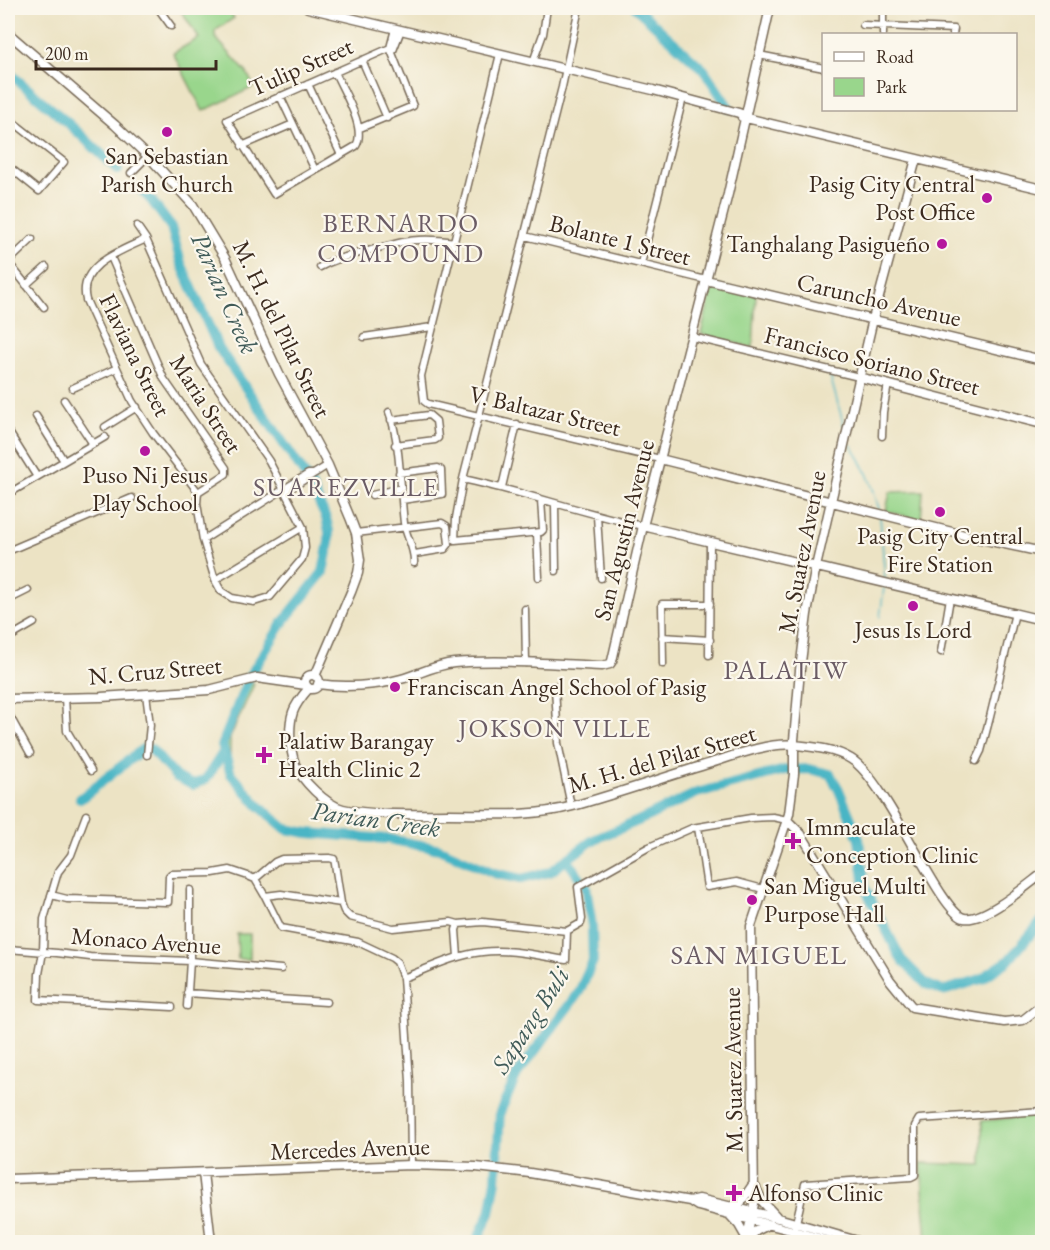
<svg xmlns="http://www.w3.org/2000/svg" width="1050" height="1250" viewBox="0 0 1050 1250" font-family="'EB Garamond',serif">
  <rect width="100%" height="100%" fill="#fbf7ec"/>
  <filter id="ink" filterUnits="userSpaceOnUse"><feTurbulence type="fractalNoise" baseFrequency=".0167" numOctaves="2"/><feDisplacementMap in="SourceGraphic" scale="12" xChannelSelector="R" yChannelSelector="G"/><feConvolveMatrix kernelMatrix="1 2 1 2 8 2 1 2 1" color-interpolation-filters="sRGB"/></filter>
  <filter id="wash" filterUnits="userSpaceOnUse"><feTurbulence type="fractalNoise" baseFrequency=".008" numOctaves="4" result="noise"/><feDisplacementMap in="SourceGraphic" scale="24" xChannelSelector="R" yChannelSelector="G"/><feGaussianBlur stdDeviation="1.35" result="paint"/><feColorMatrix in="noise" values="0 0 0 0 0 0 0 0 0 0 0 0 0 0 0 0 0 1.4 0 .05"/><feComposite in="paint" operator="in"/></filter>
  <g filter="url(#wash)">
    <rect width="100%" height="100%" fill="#ece3c4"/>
    <path fill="#99d68c" stroke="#6a8055" stroke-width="1.5" d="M 179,8 L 228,8 L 234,18 L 215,31 L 215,37 L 247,73 L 254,87 L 203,111 L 173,53 L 199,38 Z
      M 713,284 L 756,294 L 753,348 L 701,334 Z
      M 923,491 L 921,520 L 886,511 L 890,492 Z
      M 250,684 L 254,684 L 230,738 L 230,757 L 228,758 L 226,734 Z
      M 237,934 L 250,934 L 250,959 L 238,959 Z
      M 1039,1115 L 1042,1136 L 1042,1242 L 927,1242 L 921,1163 L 982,1165 L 982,1121 Z"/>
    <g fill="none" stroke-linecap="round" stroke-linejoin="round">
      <path stroke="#49b5c5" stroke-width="1.5" d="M 829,372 L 844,426
        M 851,445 C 865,465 873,485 879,509
        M 880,516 L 885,580
        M 880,617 L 884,588"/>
      <path stroke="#49b5c5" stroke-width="10" d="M 636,8 L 704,70 L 729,108
        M 8,72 L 68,123 L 118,170
        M 141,190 L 151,200 L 171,227 L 181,263 L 218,347 L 309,481 L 326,518 L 329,531 L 329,542 L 323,572 L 283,622 L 248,679 L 222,745 L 231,774 L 258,805 L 286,829 L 308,833 L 388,839 L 440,849 L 494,873 L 521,879 L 550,872 L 593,840 L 638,821 L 697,793 L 785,770 L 809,769 L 830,774 L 839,790 L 859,839 L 865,888 L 901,959 L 926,984 L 943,991 L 981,979 L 1008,961 L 1042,921
        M 80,799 L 143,749 L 151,749 L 176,777 L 193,785 L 206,779 L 224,751
        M 476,1242 L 490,1213 L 496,1180 L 500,1112 L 517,1075 L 579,992 L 593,961 L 592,926 L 586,886 L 567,860"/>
    </g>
  </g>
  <g filter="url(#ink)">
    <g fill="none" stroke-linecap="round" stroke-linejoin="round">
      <defs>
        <path id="street" d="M 158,8 L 171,26
          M 863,25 L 954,29 L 953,34
          M 883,34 L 883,8
          M 390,48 L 395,29
          M 392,53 L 401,30
          M 500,54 L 421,376 L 424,401 L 428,404 L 660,459
          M 759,55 L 824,68
          M 362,60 L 387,118
          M 533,62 L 543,34 L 547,8
          M 335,72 C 343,91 367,128 356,146 L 274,194 L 227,120 L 390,48
          M 308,84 L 341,155
          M 280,96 L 315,170
          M 8,118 L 64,162 L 39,191 L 8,166
          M 360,128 L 413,106 L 390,48
          M 242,146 L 293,124
          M 131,173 L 148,156
          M 137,226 L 146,239 L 201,364 L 269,461 L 303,527 L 305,548 L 302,559 L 270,597 L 254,602 L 232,598 L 221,591 L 215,580 L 203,540 L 197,503 L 198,492 L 153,433 L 132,401 L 86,300 C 77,265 121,251 146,239
          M 525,236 L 706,280
          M 111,257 L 164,379 L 226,468 L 226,474 L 198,492
          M 8,262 L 44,307
          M 8,262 L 32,239
          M 641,264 L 682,102
          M 320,267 C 334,259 348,256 364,252 C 401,242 414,236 455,242
          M 26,285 L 46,267
          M 364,337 L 432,327
          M 692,337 L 859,377
          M 73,388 L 117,368
          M 64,400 L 93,444
          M 389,412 C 401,443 400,490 404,523 C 406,537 415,548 414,563
          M 36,416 L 64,461
          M 391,420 L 429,415 L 436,421 L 438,438 L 435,440 L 395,445
          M 105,427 L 137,407
          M 10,434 L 37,477
          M 882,436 L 883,412 L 888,384
          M 399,473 L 438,468 L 441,470 L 442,494 L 402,500
          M 463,479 C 524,492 582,513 643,526
          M 502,487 L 517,424
          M 288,490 L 328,465
          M 8,494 L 105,437
          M 372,495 L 401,488
          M 541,500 L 543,530 L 541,532 L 455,540 L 456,518 L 463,479 L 562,87 L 579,8
          M 555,504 L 556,571
          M 597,516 L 601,578
          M 356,533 L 442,523 L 447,526 L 449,544 L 445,549 L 415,554
          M 537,534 L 539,577
          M 203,540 L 308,474 L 312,474
          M 8,551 L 132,498
          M 215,580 L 303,527
          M 8,600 L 28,590
          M 525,609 L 526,663
          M 662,637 L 710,640
          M 8,638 L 34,623
          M 941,652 L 950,598
          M 709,655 L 710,542
          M 663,664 L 662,604 L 710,604
          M 555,686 L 558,743 L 571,806
          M 146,694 L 150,725 L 147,755
          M 65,698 L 67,731 L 91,771
          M 8,713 L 30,753
          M 976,761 L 981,751 L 990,717 L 1015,613
          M 86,815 L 71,855 L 58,872 L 44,919 L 43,952 L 39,974 L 38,1000 L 172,1007
          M 698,827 L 707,887 L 737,882 L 763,889
          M 255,879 L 275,862 L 282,859 L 329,858 L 334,859 L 335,864 L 341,903 L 344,911 L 350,917 L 393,928 L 451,922 L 458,924 L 483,922 L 567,931
          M 51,895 L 67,899 L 166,902 L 168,902 L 169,876 L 171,874 L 213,873 L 230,870 L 248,876 L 255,879 L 265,896 L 281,928 L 358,942 L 392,958 L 397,962 L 403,978 L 410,1081 L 411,1165
          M 265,896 L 281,894 L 341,903
          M 567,931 L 581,923 L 582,919 L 578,887 L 649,847 L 692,828 L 751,818 L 773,817 L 787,820
          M 8,949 L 57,953 L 90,957 L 190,961 L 281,969
          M 458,957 L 456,930 L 458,924
          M 403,978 C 429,968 455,955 482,952 C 509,948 539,956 566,960 L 567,931
          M 187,993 L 326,1002
          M 187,1006 L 190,961 L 190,890
          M 795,1227 L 805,1184 L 911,1177 L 915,1175 L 915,1126 L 919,1119 L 1042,1111"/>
        <path id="secondary" d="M 308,8 L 653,90 L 739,113 L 746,117
          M 8,33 L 115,125 L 151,159 L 193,205 L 225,258 L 279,374 L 328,465 L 351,520 L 356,533 L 360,560 L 358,573 L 351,592 L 315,676
          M 742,117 L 1042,189
          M 706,280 L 1042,360
          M 859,377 L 1042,424
          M 660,459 L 972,537 L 1042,552
          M 643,526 L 1042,620
          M305 682a7 7 0 1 1 14 0a7 7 0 1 1-14 0Z
          M 318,684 C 344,688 375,686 401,679 C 419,674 435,665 454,663 C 503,659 554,664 602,666 L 610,664 L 612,661 L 643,526 L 728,194 L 770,8
          M 309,688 C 303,695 296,703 293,712 C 288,727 290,750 295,764 C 301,780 326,805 343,809 C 375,816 416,814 449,814 C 490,814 533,817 573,806 C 619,793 665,777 711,763 C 735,755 770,742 795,745 C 814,747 835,749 851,759 C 887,781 940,913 964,918 C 984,922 1026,886 1042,874
          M 8,699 L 101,697 L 209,690 L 257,678 L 306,685
          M 787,820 L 801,834 L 890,980 L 912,1007 L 1004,1022 L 1023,1020 L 1042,1005
          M 203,1173 L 211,1242
          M 8,1179 L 411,1165 L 476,1167 L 530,1173 L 690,1201 L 699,1199 L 778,1218 L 861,1242
          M 756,1188 L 762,1201 L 776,1216
          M 690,1201 L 698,1206 L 794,1231 L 832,1242
          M 730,1207 L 741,1202 L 752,1186
          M 729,1214 L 739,1225 L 747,1239
          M 746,1240 L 756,1231 L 770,1224
          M 746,1242 L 754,1204 L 751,926 L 789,814 L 794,774 L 794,740 L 800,670 L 807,614 L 815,571 L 873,319 L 916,159"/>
      </defs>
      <use href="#street" stroke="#796b58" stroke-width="9"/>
      <use href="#secondary" stroke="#796b58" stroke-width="11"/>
      <use href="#street" stroke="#fff" stroke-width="6"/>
      <use href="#secondary" stroke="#fff" stroke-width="8"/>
    </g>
  </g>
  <g fill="#b5179e" stroke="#fbf7ec" stroke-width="2">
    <circle cx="167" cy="132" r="6"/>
    <circle cx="987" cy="198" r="6"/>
    <circle cx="942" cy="244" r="6"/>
    <circle cx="145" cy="451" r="6"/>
    <circle cx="940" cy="512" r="6"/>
    <circle cx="913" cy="606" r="6"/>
    <circle cx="395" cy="687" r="6"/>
    <path d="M261 746h6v6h6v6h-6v6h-6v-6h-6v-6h6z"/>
    <path d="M790 832h6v6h6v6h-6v6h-6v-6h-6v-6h6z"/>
    <circle cx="752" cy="900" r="6"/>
    <path d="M731 1184h6v6h6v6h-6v6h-6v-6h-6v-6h6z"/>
  </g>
  <g text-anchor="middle" stroke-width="4.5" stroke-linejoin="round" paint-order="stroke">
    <g font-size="24" fill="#3b2a1e" stroke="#fbf7ec">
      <text transform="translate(301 67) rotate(-24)" y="8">Tulip Street</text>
      <text transform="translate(620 240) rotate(14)" y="8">Bolante 1 Street</text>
      <text transform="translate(879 300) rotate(13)" y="8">Caruncho Avenue</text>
      <text transform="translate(282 329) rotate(64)" y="8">M. H. del Pilar Street</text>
      <text transform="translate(135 355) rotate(64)" y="8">Flaviana Street</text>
      <text transform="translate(872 361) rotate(14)" y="8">Francisco Soriano Street</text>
      <text transform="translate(206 404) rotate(57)" y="8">Maria Street</text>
      <text transform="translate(545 411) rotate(13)" y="8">V. Baltazar Street</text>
      <text transform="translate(624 530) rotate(-76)" y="8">San Agustin Avenue</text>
      <text transform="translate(802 552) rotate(-79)" y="8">M. Suarez Avenue</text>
      <text transform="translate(155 671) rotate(-5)" y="8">N. Cruz Street</text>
      <text transform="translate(662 759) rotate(-16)" y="8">M. H. del Pilar Street</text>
      <text transform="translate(146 941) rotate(4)" y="8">Monaco Avenue</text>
      <text transform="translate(733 1070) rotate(-91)" y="8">M. Suarez Avenue</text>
      <text transform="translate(350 1149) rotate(-2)" y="8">Mercedes Avenue</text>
    </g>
    <g font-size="24" fill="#3b2a1e" stroke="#fbf7ec" text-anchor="start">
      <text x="167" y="164" text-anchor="middle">San Sebastian<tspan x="167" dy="28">Parish Church</tspan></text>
      <text x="975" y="192" text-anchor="end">Pasig City Central<tspan x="975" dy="28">Post Office</tspan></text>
      <text x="930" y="252" text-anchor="end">Tanghalang Pasigueño</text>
      <text x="145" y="483" text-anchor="middle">Puso Ni Jesus<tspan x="145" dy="28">Play School</tspan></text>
      <text x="940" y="544" text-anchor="middle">Pasig City Central<tspan x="940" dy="28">Fire Station</tspan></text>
      <text x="913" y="638" text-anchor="middle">Jesus Is Lord</text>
      <text x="407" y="695">Franciscan Angel School of Pasig</text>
      <text x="278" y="749">Palatiw Barangay<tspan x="278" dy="28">Health Clinic 2</tspan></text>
      <text x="806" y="835">Immaculate<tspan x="806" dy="28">Conception Clinic</tspan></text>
      <text x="764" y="894">San Miguel Multi<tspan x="764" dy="28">Purpose Hall</tspan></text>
      <text x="748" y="1201">Alfonso Clinic</text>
    </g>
    <g font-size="26" letter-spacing="1.5" fill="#6b5c65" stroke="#fbf7ec">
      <text x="401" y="232">BERNARDO<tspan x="401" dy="30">COMPOUND</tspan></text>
      <text x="346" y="496">SUAREZVILLE</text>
      <text x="555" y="737">JOKSON VILLE</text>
    </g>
    <g font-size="26" font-style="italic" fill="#405b58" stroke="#fbf7ec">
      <text transform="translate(225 293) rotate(66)" y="9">Parian Creek</text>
      <text transform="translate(376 819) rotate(8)" y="9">Parian Creek</text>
      <text transform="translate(530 1020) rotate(-57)" y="9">Sapang Buli</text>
    </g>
    <g font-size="27" letter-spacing="1.5" fill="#6b5c65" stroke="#fbf7ec">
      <text x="786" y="679">PALATIW</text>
      <text x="759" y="964">SAN MIGUEL</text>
    </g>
  </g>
  <rect width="1050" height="1250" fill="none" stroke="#fbf7ec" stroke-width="30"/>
  <rect x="822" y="33" width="195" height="78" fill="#fbf7ec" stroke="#aea59a" stroke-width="1.5"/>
  <rect x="834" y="52" width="30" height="9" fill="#ffffff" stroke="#aea59a" stroke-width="1.5"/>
  <text x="876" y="63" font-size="18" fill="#3b2a1e">Road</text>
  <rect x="834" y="78" width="30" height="18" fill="#99d68c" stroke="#aea59a" stroke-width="1.5"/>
  <text x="876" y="93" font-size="18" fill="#3b2a1e">Park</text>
  <path d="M36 60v9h180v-9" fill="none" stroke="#3b2a1e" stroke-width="3"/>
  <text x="45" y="60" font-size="18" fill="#3b2a1e" stroke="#fbf7ec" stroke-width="4.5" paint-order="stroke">200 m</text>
</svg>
